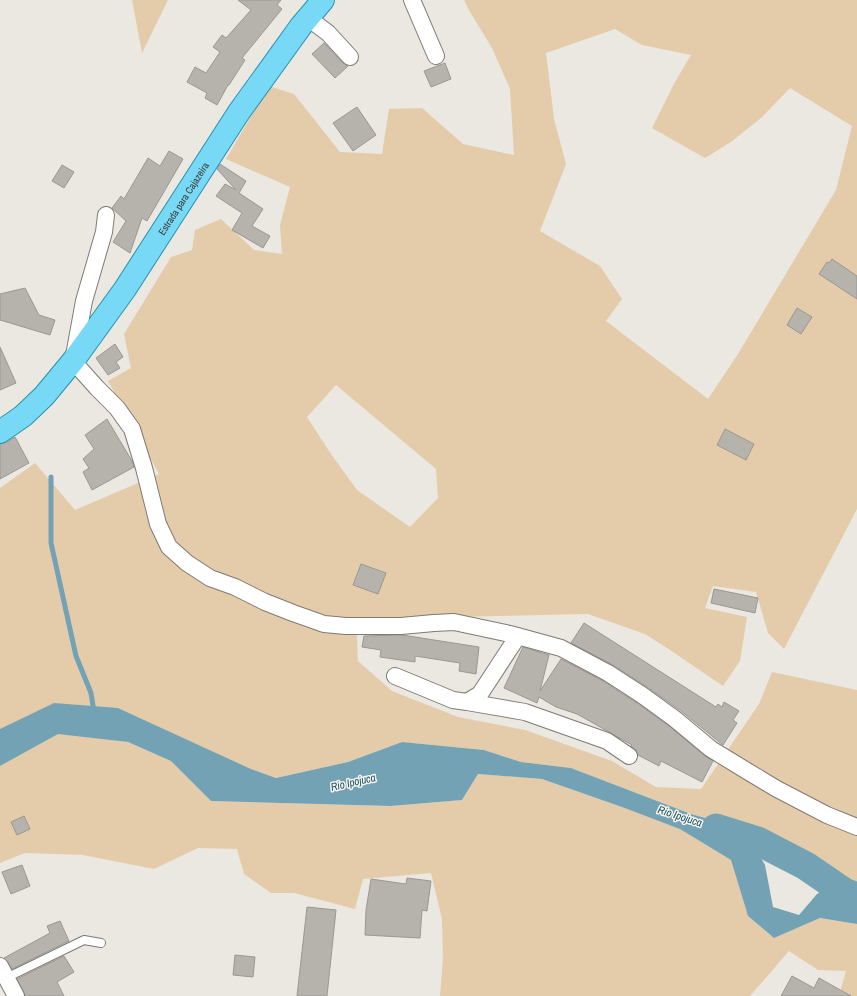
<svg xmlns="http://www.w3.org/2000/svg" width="857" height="996" viewBox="0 0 857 996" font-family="'Archivo Narrow',sans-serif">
  <rect width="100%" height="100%" fill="#ebe7e1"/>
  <path fill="#e4ccaa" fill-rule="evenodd" d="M 132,0 L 168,0 L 142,53 Z
    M 464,0 L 857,0 L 857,509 L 784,649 L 768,633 L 756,592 L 713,586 L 705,608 L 747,617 L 740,661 L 723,686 L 667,648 L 645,634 L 588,614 L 356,619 L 358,661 L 392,691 L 458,717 L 525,730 L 612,761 L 656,787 L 701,789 L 759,704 L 772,672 L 857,690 L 857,882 L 840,880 L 762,834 L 691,814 L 571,768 L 521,762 L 484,750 L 402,742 L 348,762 L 276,778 L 251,769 L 118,708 L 0,729 L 0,488 L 35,463 L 75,510 L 159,474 L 108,381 L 131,368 L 124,334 L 171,257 L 192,250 L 195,230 L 221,219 L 254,250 L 282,254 L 280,225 L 290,187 L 226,159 L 260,101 L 269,86 L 294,94 L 340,152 L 382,154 L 389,109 L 422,108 L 463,144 L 514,155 L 510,89 L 492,48 L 470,12 ZM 615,29 L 642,45 L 691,55 L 675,82 L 652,128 L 705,158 L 731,142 L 761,118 L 790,88 L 852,126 L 836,190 L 738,354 L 708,399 L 606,321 L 622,299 L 600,266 L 540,231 L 566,164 L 554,119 L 546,53 ZM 336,385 L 436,469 L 438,498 L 410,527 L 357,490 L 331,454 L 307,417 Z
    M 58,733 L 128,742 L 171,761 L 211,801 L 391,806 L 462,800 L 478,774 L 542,779 L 674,825 L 731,860 L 748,916 L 774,938 L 820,918 L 857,924 L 857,996 L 839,996 L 846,971 L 818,970 L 789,951 L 750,996 L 440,996 L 443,958 L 442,919 L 431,873 L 363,879 L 355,909 L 294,893 L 271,893 L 244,874 L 237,849 L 198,848 L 154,869 L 83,855 L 25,853 L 0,863 L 0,766 Z"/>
  <path fill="#73a2b5" d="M 54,703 L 118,708 L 251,769 L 276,778 L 348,762 L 402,742 L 484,750 L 521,762 L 571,768 L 691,814 L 744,829 L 765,865 L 773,907 L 799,915 L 817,894 L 840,880 L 857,882 L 857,924 L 820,918 L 774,938 L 748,916 L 731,860 L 680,829 L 622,807 L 542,779 L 478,774 L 462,800 L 391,806 L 211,801 L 171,761 L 128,742 L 58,734 L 0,766 L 0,729 Z"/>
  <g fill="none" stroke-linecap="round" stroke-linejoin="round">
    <path stroke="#73a2b5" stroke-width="5" d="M 51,477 L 51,543 L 76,656 L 91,693 L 94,712"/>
    <path stroke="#73a2b5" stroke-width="29" d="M 716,828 L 758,841 L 806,866 L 844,892 L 857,897"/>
  </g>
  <path fill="#b6b2ac" stroke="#9b9792" d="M 238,0 L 281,0 L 277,5 L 282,9 L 242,58 L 245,60 L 229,85 L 228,85 L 217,105 L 205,98 L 207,93 L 187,82 L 195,67 L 206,73 L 220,52 L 213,47 L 222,35 L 226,38 L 251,10 Z
    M 324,43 L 343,63 L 348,66 L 335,78 L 312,54 Z
    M 445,63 L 451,79 L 431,87 L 424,71 Z
    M 357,107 L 376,135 L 353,151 L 333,123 Z
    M 169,151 L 183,159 L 147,221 L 142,218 L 130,253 L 113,242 L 126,221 L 112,208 L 121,196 L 124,199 L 148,158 L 160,166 Z
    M 220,164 L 246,181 L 239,193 L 263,209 L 252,226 L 270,236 L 263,248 L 232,230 L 242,213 L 216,196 L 225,184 L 236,190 L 217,169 Z
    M 62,165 L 74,172 L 64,188 L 52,181 Z
    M 832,259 L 857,276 L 857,299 L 819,274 L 827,262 L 829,263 Z
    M 25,288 L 39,315 L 55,320 L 50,335 L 0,320 L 0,294 Z
    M 797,308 L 812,317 L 801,334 L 787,325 Z
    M 115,344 L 123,357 L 116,362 L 120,368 L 108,375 L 96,358 Z
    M 0,347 L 16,383 L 0,390 Z
    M 107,419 L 132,461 L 134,467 L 92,490 L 83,472 L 89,468 L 83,459 L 94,449 L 85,435 Z
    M 725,429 L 754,444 L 746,460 L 717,445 Z
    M 15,437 L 29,463 L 0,479 L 0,444 L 7,442 Z
    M 361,564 L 386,573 L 378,594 L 353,585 Z
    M 714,589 L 758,598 L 755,613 L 711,603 Z
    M 584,623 L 716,707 L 718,704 L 722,707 L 724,702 L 739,711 L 733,720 L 737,723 L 723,745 L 681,711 L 647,687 L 613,665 L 571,643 Z
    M 402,635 L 479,647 L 476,674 L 459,671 L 460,663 L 415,656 L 415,662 L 380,657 L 381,650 L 362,647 L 364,636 Z
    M 523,647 L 549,655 L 540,691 L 561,659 L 603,681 L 637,703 L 669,726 L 705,756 L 713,761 L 702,782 L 661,761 L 659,766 L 638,755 L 636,750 L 631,746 L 632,745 L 577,714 L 556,707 L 539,697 L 537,703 L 504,688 Z
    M 24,816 L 30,829 L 17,835 L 11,822 Z
    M 22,865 L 30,886 L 11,894 L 2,872 Z
    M 407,878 L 431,881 L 427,911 L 422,910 L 420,938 L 365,935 L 366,910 L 371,879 L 406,884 Z
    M 307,907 L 336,910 L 327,996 L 297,996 Z
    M 60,921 L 69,941 L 12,969 L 4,958 L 50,933 L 47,926 Z
    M 235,955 L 255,957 L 253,977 L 233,975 Z
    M 64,956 L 74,972 L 57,982 L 64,996 L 25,996 L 17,979 Z
    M 792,976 L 814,988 L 819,978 L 851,996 L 781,996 Z"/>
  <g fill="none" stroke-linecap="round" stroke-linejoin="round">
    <defs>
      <path id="service" d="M 6,978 L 84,940 L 101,943"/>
      <path id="minor" d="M 412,0 L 436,56
        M 308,18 L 328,33 L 350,57
        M 106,215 L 104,232 L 84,301 L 73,361 L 97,388 L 117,408 L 132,429 L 144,468 L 158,524 L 169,547 L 187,563 L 210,578 L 235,587 L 265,602 L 293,613 L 324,624 L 346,626 L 401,626 L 434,623 L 454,622 L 510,634 L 561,648 L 608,673 L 642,695 L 675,719 L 711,749 L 747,771 L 777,789 L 827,815 L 857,827
        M 395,676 L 453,700 L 467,702 L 480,694 L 518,636
        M 467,702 L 525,712 L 607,741 L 629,756
        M 0,966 L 16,996"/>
      <g id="primary">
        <path id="s1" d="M 0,432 L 23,416 L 44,396 L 73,361 L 125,289 L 239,112 L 301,26 L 323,0"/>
      </g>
    </defs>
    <use href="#service" stroke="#7e7a74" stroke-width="10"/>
    <use href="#minor" stroke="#7e7a74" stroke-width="18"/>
    <use href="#primary" stroke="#2891af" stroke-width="24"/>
    <use href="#service" stroke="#fff" stroke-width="8"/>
    <use href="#minor" stroke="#fff" stroke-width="16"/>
    <use href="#primary" stroke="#77d9f5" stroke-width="22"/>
  </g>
  <g text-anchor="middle" stroke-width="3" stroke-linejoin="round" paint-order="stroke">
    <g font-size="10" fill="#3d3b39" stroke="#f9f4ee">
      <text dy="4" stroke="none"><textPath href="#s1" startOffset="299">Estrada para Cajazeira</textPath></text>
    </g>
    <g font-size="11" font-style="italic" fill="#125267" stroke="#f9f4ee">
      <text transform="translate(353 782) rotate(-13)" y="4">Rio Ipojuca</text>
      <text transform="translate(680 816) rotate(18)" y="4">Rio Ipojuca</text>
    </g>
  </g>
</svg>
